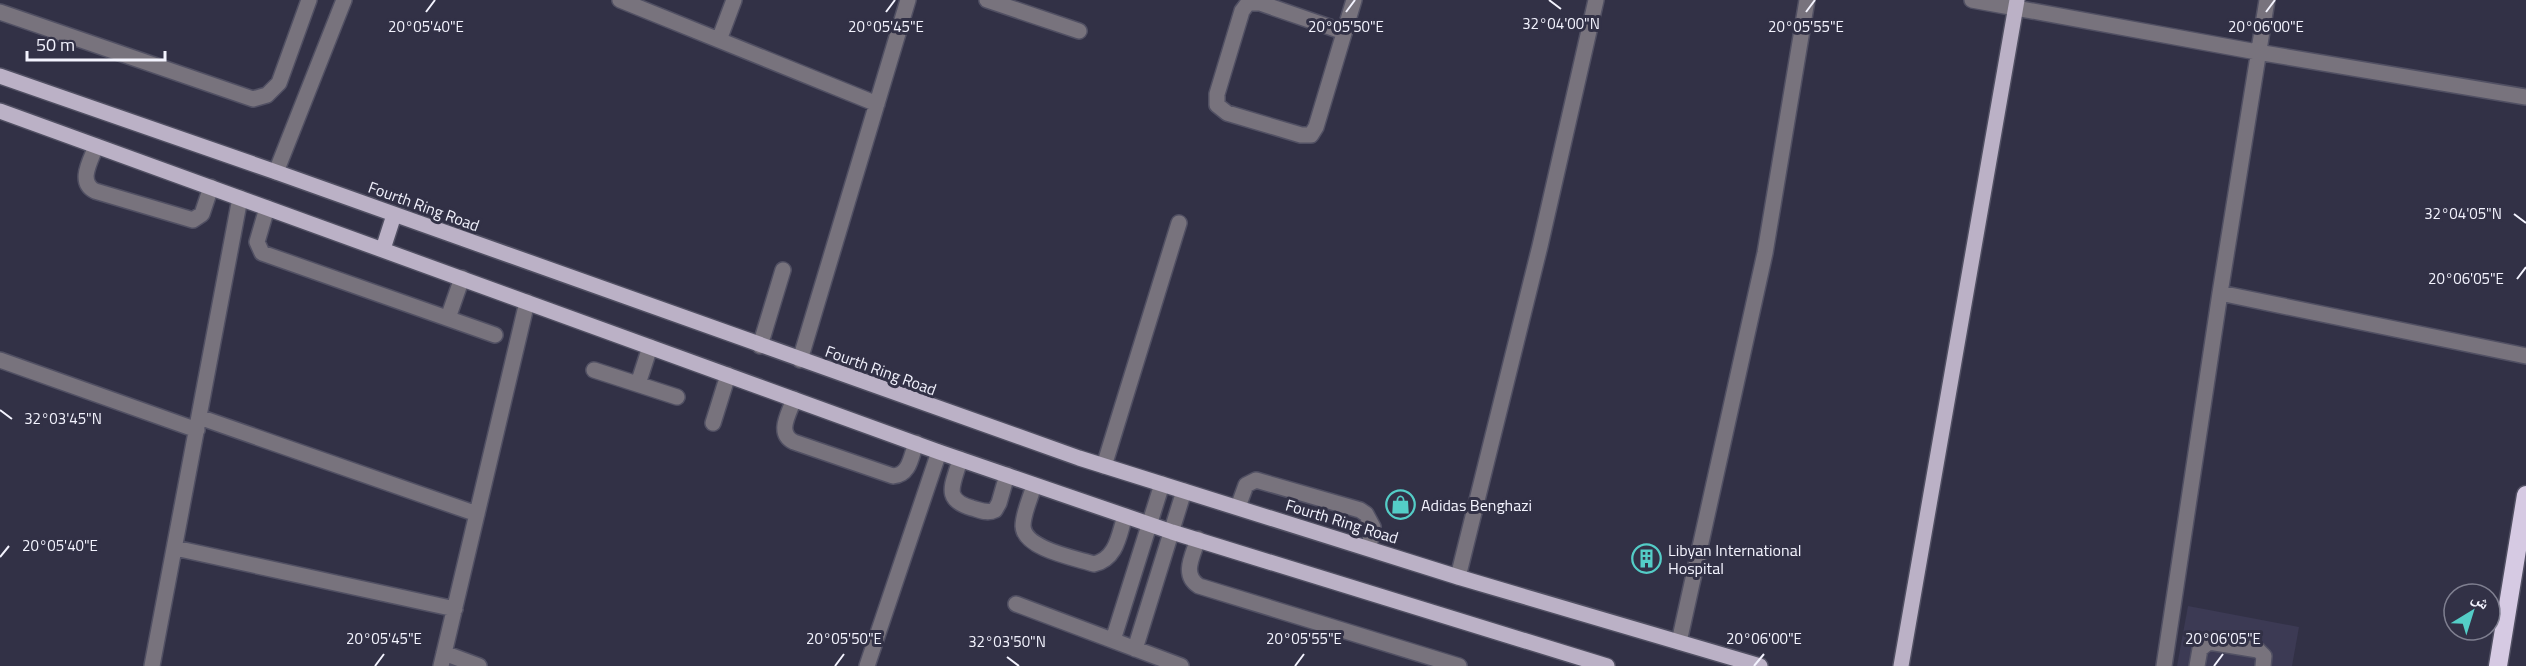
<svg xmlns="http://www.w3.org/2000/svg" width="2526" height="666" viewBox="0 0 2526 666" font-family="'Titillium Web','Noto Naskh Arabic',sans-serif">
  <rect width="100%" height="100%" fill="#323146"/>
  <path fill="#3c3a54" d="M 2188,606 L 2299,627 L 2292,666 L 2177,666 Z"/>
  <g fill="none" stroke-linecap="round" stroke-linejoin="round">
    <defs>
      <path id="minor" d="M 620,0 L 877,104
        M 987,0 L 1079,31
        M 1972,0 L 2257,52 L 2526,97
        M 0,12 L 253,99 L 267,95 L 279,83 L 309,0
        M 1344,32 L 1260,3 L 1248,3 L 1242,11 L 1217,94 L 1217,105 L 1227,113 L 1301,135 L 1311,135 L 1316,127 L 1354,0
        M 719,40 L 734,0
        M 96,146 C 91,160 77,182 95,191 L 193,220 L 202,214 L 211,187
        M 276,172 L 344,0
        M 267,208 L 257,242 L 262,253 L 495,335
        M 2220,293 L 2526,356
        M 448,318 L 462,278
        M 760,346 L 783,270
        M 0,360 L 197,430
        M 800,360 L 908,0
        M 594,370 L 677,397
        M 638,384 L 650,347
        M 794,399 C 789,414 776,433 794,442 L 893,476 C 910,475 911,456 916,443
        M 199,417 L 477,514
        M 713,423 L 728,375
        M 960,459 C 954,484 941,499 972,508 C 980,510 987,514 995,510 L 999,503 L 1007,475
        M 1104,466 L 1179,223
        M 1034,485 C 1031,497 1023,513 1023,526 C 1024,549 1075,558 1094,564 C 1117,559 1119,534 1125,516
        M 1238,507 L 1246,485 L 1256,480 L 1360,510 L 1366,514 L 1373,527 L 1369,547
        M 1198,539 C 1193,555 1181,575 1199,586 L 1459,666
        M 175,548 L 455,609
        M 1458,577 L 1540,246 L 1596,0
        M 1016,604 L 1181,666
        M 1113,640 L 1162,484
        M 1679,642 L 1765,253 L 1807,0
        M 1135,649 L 1184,491
        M 444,653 L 479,666
        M 152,666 L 240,198
        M 441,666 L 527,302
        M 867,666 L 939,452
        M 2164,666 L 2220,293 L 2267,0
        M 2197,666 L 2200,649 L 2209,642 L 2258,650 L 2264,656 L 2263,666"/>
      <path id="major" d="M 0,76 L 276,172 L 1079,458 L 1458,577 L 1760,666
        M 0,111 L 939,452 L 1172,532 L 1607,666
        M 383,249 L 394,215
        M 1901,666 L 2017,0"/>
      <path id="highway" d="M 2498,666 L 2526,495"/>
    </defs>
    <use href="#minor" stroke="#515063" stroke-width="18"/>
    <use href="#major" stroke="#515063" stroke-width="18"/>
    <use href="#highway" stroke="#515063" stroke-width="21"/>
    <use href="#minor" stroke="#78737d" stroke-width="15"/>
    <use href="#major" stroke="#bbb1c6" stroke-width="15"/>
    <use href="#highway" stroke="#d6cae3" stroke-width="18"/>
  </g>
  <path fill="none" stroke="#f3f3fe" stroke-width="2" d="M 1549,0 L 1561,9M 426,12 L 435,0M 886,12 L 895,0M 1346,12 L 1355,0M 1806,12 L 1815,0M 2266,12 L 2275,0M 2514,214 L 2526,223M 2517,279 L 2526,267M 0,410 L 12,419M 0,557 L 9,546M 1007,657 L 1019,666M 375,666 L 384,654M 835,666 L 844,654M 1295,666 L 1304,654M 1754,666 L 1764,654M 2214,666 L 2223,654"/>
  <defs>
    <symbol id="shop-ring" viewBox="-11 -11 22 22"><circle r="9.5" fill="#323146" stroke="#54cdc7" stroke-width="1.5"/><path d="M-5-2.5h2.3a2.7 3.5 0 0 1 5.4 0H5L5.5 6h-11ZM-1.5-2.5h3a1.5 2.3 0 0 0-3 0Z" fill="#54cdc7"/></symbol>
    <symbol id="building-ring" viewBox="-11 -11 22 22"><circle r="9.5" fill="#323146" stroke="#54cdc7" stroke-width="1.5"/><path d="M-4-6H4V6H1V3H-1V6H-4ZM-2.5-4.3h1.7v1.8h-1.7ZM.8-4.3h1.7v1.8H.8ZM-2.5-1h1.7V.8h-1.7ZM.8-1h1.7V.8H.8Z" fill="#54cdc7"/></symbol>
  </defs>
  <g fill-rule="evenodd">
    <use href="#shop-ring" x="1384" y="488" width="33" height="33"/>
    <use href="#building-ring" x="1630" y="542" width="33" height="33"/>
  </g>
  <g text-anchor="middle" stroke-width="6" stroke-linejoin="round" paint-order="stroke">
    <g font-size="16" fill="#f3f3fe" stroke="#323146">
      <text transform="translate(424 206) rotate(20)" y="6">Fourth Ring Road</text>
      <text transform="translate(881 370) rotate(20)" y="6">Fourth Ring Road</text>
      <text transform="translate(1342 521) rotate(17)" y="6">Fourth Ring Road</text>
    </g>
    <g font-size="16" fill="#f3f3fe" stroke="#323146" text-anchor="start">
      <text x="1421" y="511">Adidas Benghazi</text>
      <text x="1668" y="556">Libyan International<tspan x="1668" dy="18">Hospital</tspan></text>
    </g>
  </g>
  <g font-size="15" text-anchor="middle" fill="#f3f3fe" stroke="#323146" stroke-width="6" stroke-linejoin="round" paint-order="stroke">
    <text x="1561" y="29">32°04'00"N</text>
    <text x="426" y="32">20°05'40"E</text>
    <text x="886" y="32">20°05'45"E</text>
    <text x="1346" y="32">20°05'50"E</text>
    <text x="1806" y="32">20°05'55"E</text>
    <text x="2266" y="32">20°06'00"E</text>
    <text x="2463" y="219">32°04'05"N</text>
    <text x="2466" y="284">20°06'05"E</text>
    <text x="63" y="424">32°03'45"N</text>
    <text x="60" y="551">20°05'40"E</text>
    <text x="384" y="644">20°05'45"E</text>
    <text x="844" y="644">20°05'50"E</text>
    <text x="1304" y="644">20°05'55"E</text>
    <text x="1764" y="644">20°06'00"E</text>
    <text x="2223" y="644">20°06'05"E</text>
    <text x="1007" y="647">32°03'50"N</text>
  </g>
  <g transform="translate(2472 612) rotate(38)"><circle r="28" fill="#323146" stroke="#7f7f90" stroke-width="1.5"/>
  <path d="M0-4.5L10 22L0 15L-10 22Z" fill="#54cdc7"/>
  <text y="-9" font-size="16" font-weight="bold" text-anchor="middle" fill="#f3f3fe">ش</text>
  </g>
  <path d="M27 51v9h138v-9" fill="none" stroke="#f3f3fe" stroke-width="3"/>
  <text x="36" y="51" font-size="18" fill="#f3f3fe" stroke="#323146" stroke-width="4.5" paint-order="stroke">50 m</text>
</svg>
